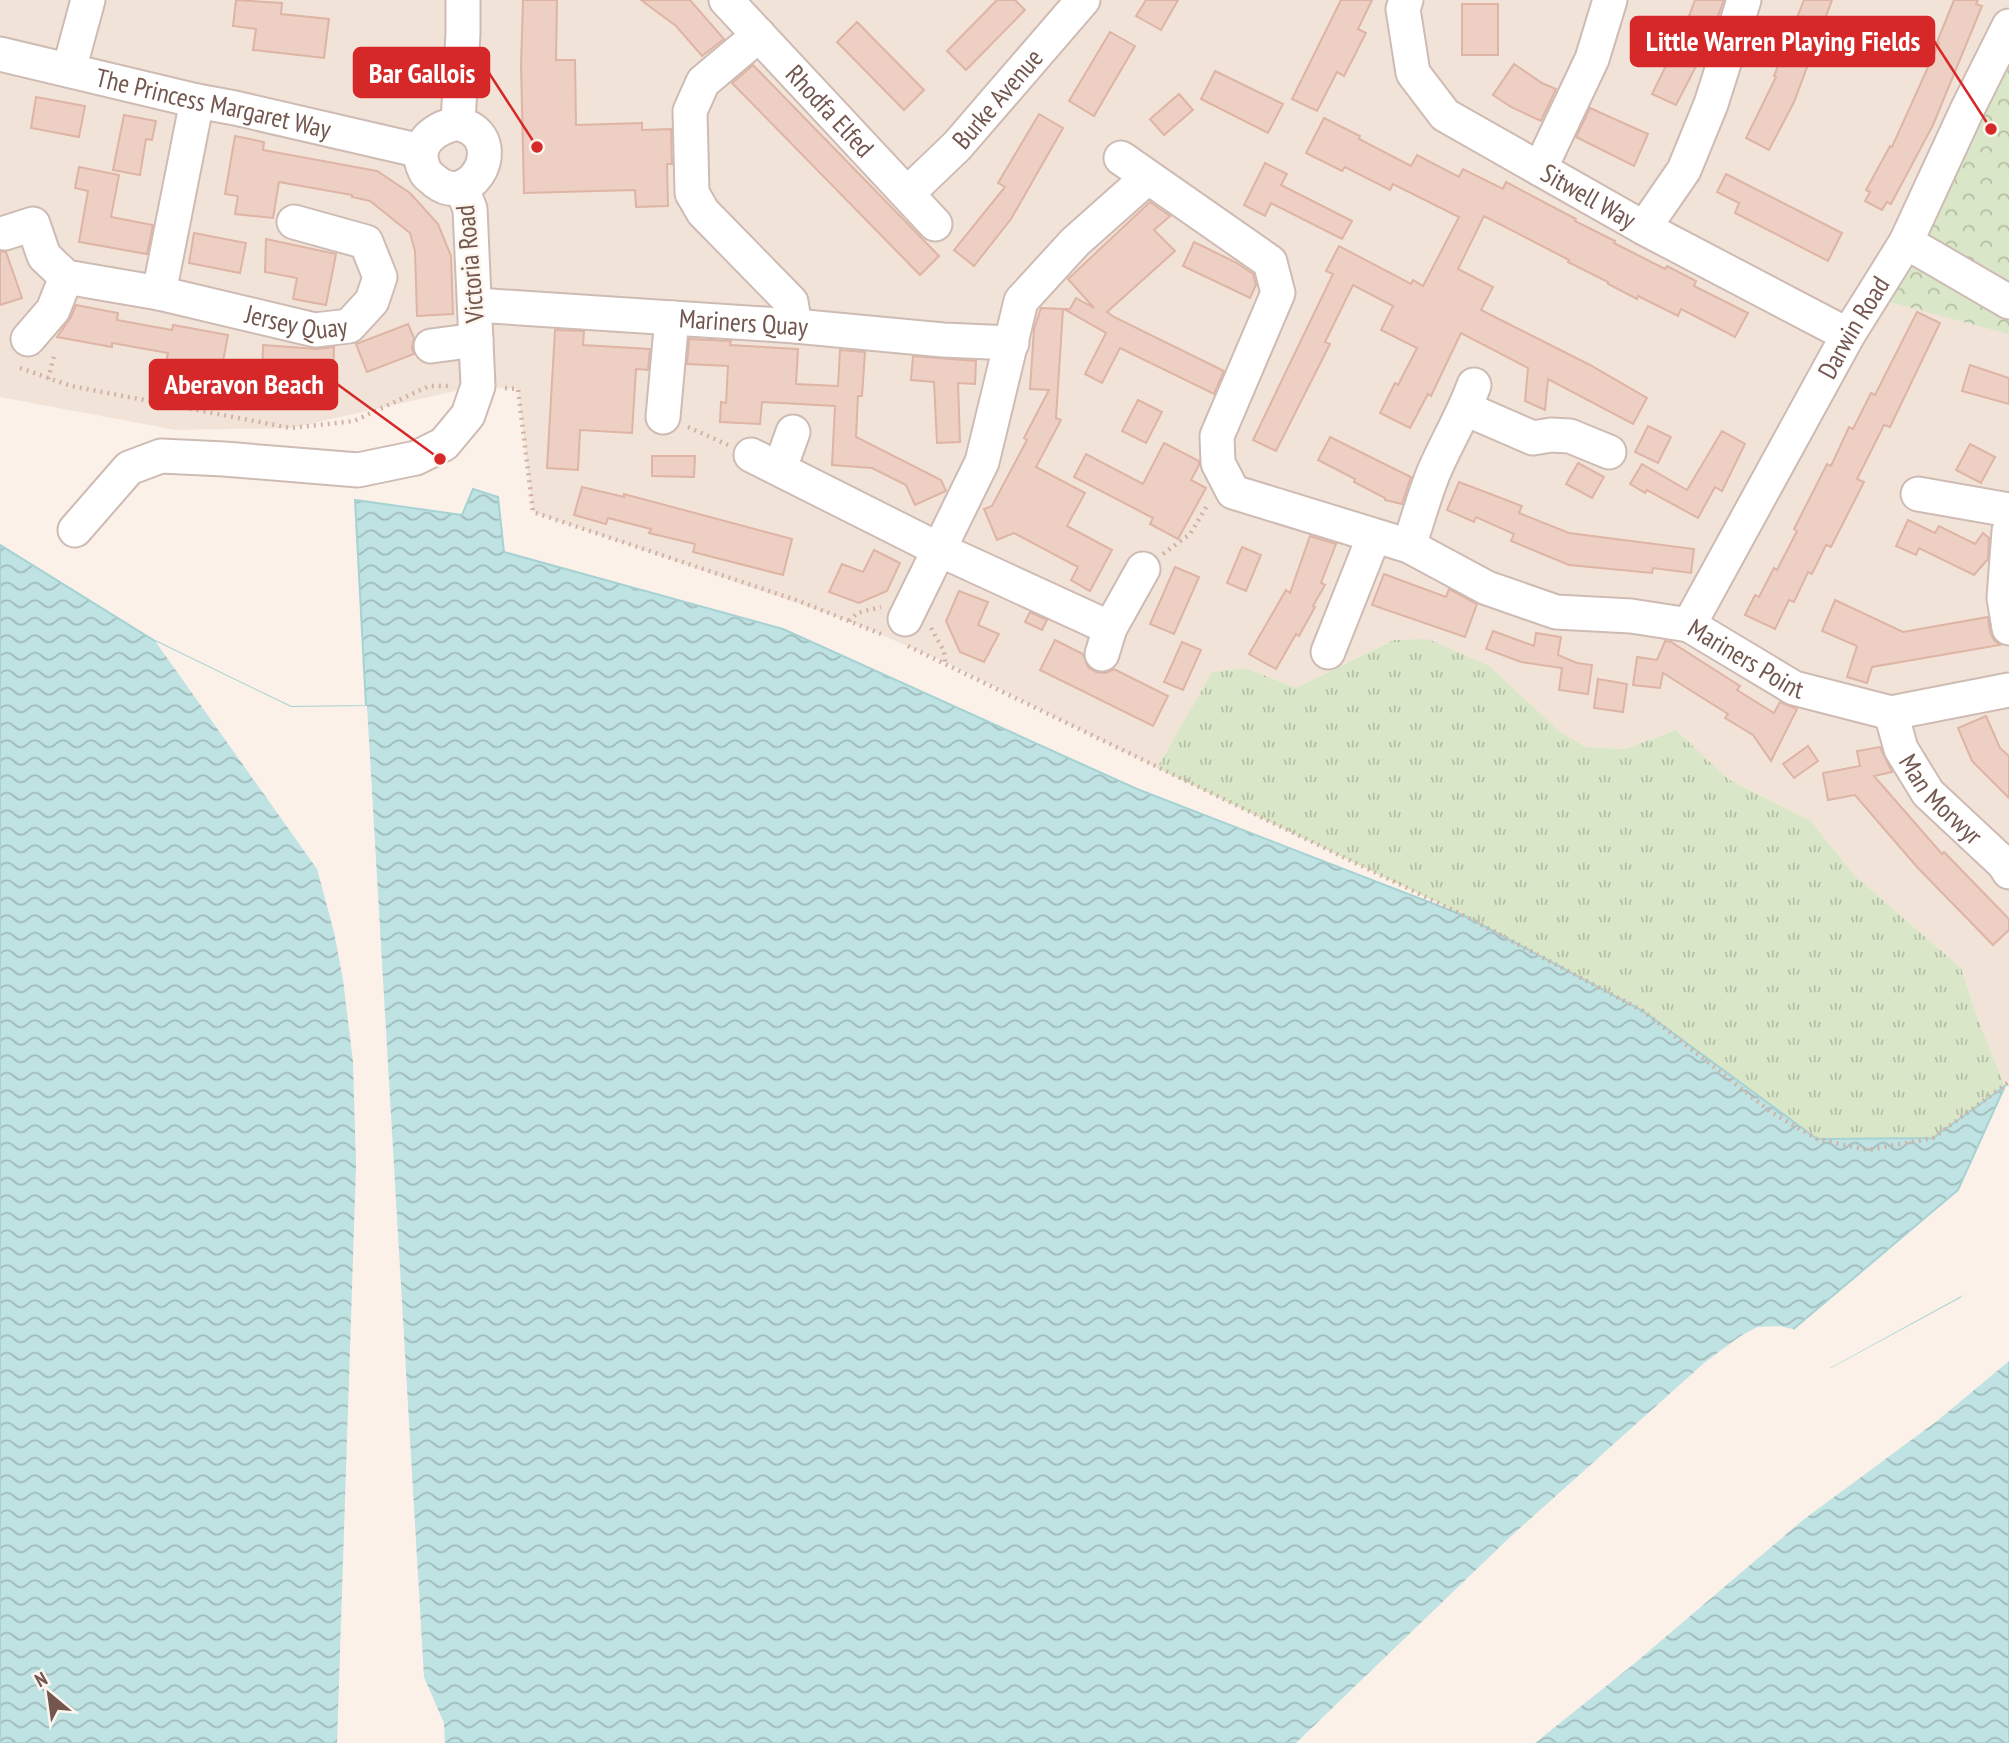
<svg xmlns="http://www.w3.org/2000/svg" width="2009" height="1743" viewBox="0 0 2009 1743" font-family="'PT Sans Narrow',sans-serif">
  <defs>
    <pattern id="grass-tufts" width="24" height="20" patternUnits="userSpaceOnUse" patternTransform="scale(1.75)"><rect width="24" height="20" fill="#d9e7c8"/><path d="M3 7l-1-3M5 7V3M7 7l1-3M15 17l-1-3M17 17v-4M19 17l1-3" fill="none" stroke="#b4bea5"/></pattern>
    <pattern id="park-crowns" width="20" height="18" patternUnits="userSpaceOnUse" patternTransform="scale(1.75)"><rect width="20" height="18" fill="#d9e7c8"/><path d="M2 6a3 3 0 1 1 6 0M12 15a3 3 0 1 1 6 0" fill="none" stroke="#b4bea5"/></pattern>
    <pattern id="water-waves" width="16" height="10" patternUnits="userSpaceOnUse" patternTransform="scale(1.75)"><rect width="16" height="10" fill="#bfe2e3"/><path d="M0 5q4-4 8 0t8 0" fill="none" stroke="#a0baba"/></pattern>
  </defs>
  <rect width="100%" height="100%" fill="#fbf1e9"/>
  <path fill="#f2e3d8" d="M 0,0 L 2009,0 L 2009,1082 L 2005,1086 L 1977,1017 L 1961,968 L 1854,875 L 1811,821 L 1728,779 L 1676,730 L 1625,749 L 1585,747 L 1394,640 L 1296,688 L 1246,668 L 1212,672 L 1157,768 L 945,662 L 849,621 L 533,512 L 518,389 L 478,386 L 291,428 L 176,430 L 0,397 Z"/>
  <path fill="url(#grass-tufts)" d="M 1428,639 L 1489,666 L 1559,731 L 1585,747 L 1625,749 L 1676,730 L 1728,779 L 1811,821 L 1854,875 L 1961,968 L 1977,1017 L 2005,1086 L 1933,1138 L 1868,1150 L 1817,1139 L 1771,1112 L 1643,1011 L 1465,916 L 1157,768 L 1212,672 L 1246,668 L 1296,688 L 1394,640 Z"/>
  <path fill="url(#park-crowns)" d="M 2009,48 L 2009,334 L 1886,301 Z"/>
  <path fill="url(#water-waves)" stroke="#a6d2d3" stroke-width="2" d="M 473,489 L 498,497 L 504,552 L 783,629 L 1137,789 L 1465,916 L 1643,1011 L 1817,1139 L 1933,1138 L 2005,1086 L 1958,1190 L 1675,1429 L 1728,1422 L 1785,1394 L 2009,1271 L 2009,1743 L 0,1743 L 0,545 L 155,641 L 291,707 L 366,706 L 355,500 L 462,515 Z"/>
  <path fill="#fbf1e9" d="M 155,641 L 291,707 L 367,706 L 424,1677 L 444,1723 L 445,1743 L 337,1743 L 356,1166 L 353,1062 L 343,980 L 334,932 L 317,869 Z
    M 2009,1267 L 2009,1361 L 1937,1421 L 1803,1520 L 1635,1663 L 1535,1743 L 1296,1743 L 1510,1537 L 1704,1363 L 1739,1337 L 1757,1327 L 1779,1326 L 1793,1329 L 1795,1332 L 1686,1425 L 1727,1419 L 1828,1366 L 1831,1368 L 1960,1298 L 1971,1287 Z"/>
  <path fill="#edcfc3" stroke="#deb4a5" stroke-width="2" d="M 236,0 L 282,3 L 281,14 L 329,19 L 324,58 L 253,50 L 256,29 L 233,26 Z
    M 523,0 L 557,0 L 556,60 L 575,60 L 576,125 L 642,123 L 642,130 L 671,129 L 672,164 L 667,164 L 668,206 L 636,207 L 635,190 L 524,193 L 521,65 Z
    M 641,0 L 690,0 L 724,39 L 702,56 L 676,26 Z
    M 997,0 L 1015,0 L 1025,10 L 966,70 L 947,51 Z
    M 1146,0 L 1178,0 L 1161,30 L 1136,16 Z
    M 1341,0 L 1372,0 L 1358,29 L 1366,33 L 1344,76 L 1337,72 L 1317,111 L 1292,99 Z
    M 1695,0 L 1724,0 L 1707,45 L 1676,105 L 1652,94 L 1685,27 Z
    M 1804,0 L 1832,0 L 1794,102 L 1769,150 L 1746,138 L 1776,77 L 1774,76 Z
    M 1954,0 L 1978,0 L 1976,4 L 1982,6 L 1933,125 L 1891,204 L 1887,202 L 1882,210 L 1865,201 L 1870,192 L 1866,190 L 1890,146 L 1892,147 L 1939,43 L 1937,42 Z
    M 1462,4 L 1498,4 L 1498,55 L 1462,55 Z
    M 857,22 L 924,90 L 904,110 L 837,42 Z
    M 1110,32 L 1135,46 L 1094,116 L 1069,101 Z
    M 1514,64 L 1542,83 L 1556,89 L 1541,121 L 1511,107 L 1493,95 Z
    M 753,65 L 939,256 L 920,275 L 732,83 Z
    M 1215,71 L 1283,104 L 1268,133 L 1201,99 Z
    M 1179,94 L 1193,110 L 1164,135 L 1150,119 Z
    M 36,97 L 85,106 L 79,137 L 31,128 Z
    M 1590,108 L 1648,134 L 1634,166 L 1576,137 Z
    M 1039,114 L 1063,128 L 1011,219 L 974,266 L 954,250 L 1005,187 L 998,183 Z
    M 124,115 L 156,121 L 152,140 L 146,139 L 140,175 L 113,170 Z
    M 1324,118 L 1360,136 L 1359,139 L 1411,166 L 1417,155 L 1459,177 L 1463,169 L 1503,189 L 1506,182 L 1576,219 L 1575,221 L 1615,241 L 1614,243 L 1665,269 L 1667,266 L 1696,281 L 1694,286 L 1748,313 L 1735,337 L 1681,309 L 1678,316 L 1638,296 L 1637,299 L 1608,284 L 1608,282 L 1568,262 L 1569,260 L 1484,216 L 1458,269 L 1493,287 L 1481,310 L 1590,365 L 1647,398 L 1633,424 L 1548,379 L 1545,410 L 1525,401 L 1528,368 L 1461,333 L 1431,396 L 1428,394 L 1410,428 L 1380,413 L 1395,383 L 1398,385 L 1417,348 L 1381,330 L 1393,306 L 1353,285 L 1325,342 L 1330,344 L 1276,451 L 1253,440 L 1333,274 L 1326,271 L 1339,246 L 1411,284 L 1413,280 L 1423,286 L 1459,217 L 1393,184 L 1390,190 L 1345,167 L 1342,171 L 1306,153 Z
    M 235,136 L 264,142 L 263,150 L 377,171 L 410,193 L 438,224 L 451,256 L 453,314 L 417,316 L 415,251 L 410,233 L 370,201 L 352,197 L 352,195 L 279,182 L 273,218 L 235,214 L 238,196 L 225,194 Z
    M 1265,163 L 1287,174 L 1281,185 L 1352,221 L 1342,239 L 1271,203 L 1265,216 L 1244,205 Z
    M 79,167 L 119,175 L 111,217 L 153,225 L 147,254 L 79,242 L 88,191 L 75,188 Z
    M 1726,174 L 1842,233 L 1828,261 L 1735,213 L 1739,203 L 1717,192 Z
    M 1150,202 L 1170,216 L 1154,230 L 1175,251 L 1107,312 L 1114,317 L 1224,371 L 1214,394 L 1120,348 L 1102,383 L 1085,374 L 1106,333 L 1064,309 L 1070,309 L 1076,298 L 1094,308 L 1068,279 Z
    M 194,233 L 246,243 L 240,273 L 189,263 Z
    M 266,239 L 336,254 L 326,305 L 293,299 L 297,278 L 265,272 Z
    M 1194,242 L 1237,263 L 1253,274 L 1256,285 L 1250,298 L 1183,266 Z
    M 0,251 L 6,252 L 22,298 L 0,305 Z
    M 76,305 L 118,313 L 117,320 L 172,330 L 173,325 L 228,335 L 221,372 L 166,362 L 168,353 L 112,343 L 112,347 L 57,337 L 71,317 Z
    M 1041,308 L 1063,309 L 1056,418 L 1061,420 L 1036,467 L 1085,493 L 1067,526 L 1112,550 L 1090,591 L 1071,580 L 1078,567 L 1014,533 L 997,540 L 984,509 L 992,506 L 1027,440 L 1024,438 L 1049,390 L 1030,389 L 1034,329 Z
    M 1917,312 L 1940,323 L 1890,427 L 1884,425 L 1857,479 L 1864,482 L 1831,547 L 1826,545 L 1812,574 L 1808,572 L 1794,602 L 1789,600 L 1775,629 L 1745,615 L 1755,595 L 1759,597 L 1774,568 L 1777,570 L 1797,531 L 1794,529 L 1827,464 L 1831,466 L 1849,427 L 1853,429 L 1871,393 L 1875,395 Z
    M 408,324 L 414,338 L 412,348 L 414,354 L 367,372 L 356,344 Z
    M 555,330 L 584,331 L 583,345 L 650,349 L 648,370 L 636,369 L 632,433 L 580,430 L 578,470 L 547,468 Z
    M 689,339 L 731,341 L 730,345 L 798,349 L 796,384 L 838,386 L 840,350 L 865,352 L 862,396 L 858,396 L 856,437 L 941,480 L 946,491 L 915,505 L 906,485 L 872,468 L 832,465 L 835,406 L 762,402 L 760,424 L 720,422 L 721,402 L 726,403 L 728,366 L 687,364 Z
    M 263,345 L 317,349 L 334,347 L 333,380 L 262,378 Z
    M 913,356 L 976,361 L 975,384 L 958,383 L 960,442 L 937,443 L 934,382 L 911,380 Z
    M 1970,365 L 2009,378 L 2009,404 L 1962,391 Z
    M 1138,400 L 1162,412 L 1146,443 L 1122,431 Z
    M 1648,426 L 1671,437 L 1658,463 L 1635,452 Z
    M 1722,431 L 1745,444 L 1722,491 L 1715,487 L 1698,518 L 1647,490 L 1645,493 L 1630,484 L 1642,464 L 1687,490 Z
    M 1330,437 L 1411,477 L 1402,504 L 1385,500 L 1385,498 L 1354,482 L 1355,479 L 1318,460 Z
    M 1164,443 L 1199,461 L 1199,465 L 1191,480 L 1206,488 L 1178,539 L 1150,524 L 1153,518 L 1074,477 L 1086,454 L 1143,484 Z
    M 1970,444 L 1995,457 L 1981,483 L 1956,470 Z
    M 652,456 L 695,456 L 694,477 L 652,476 Z
    M 1578,463 L 1604,477 L 1592,498 L 1566,484 Z
    M 1459,482 L 1522,506 L 1519,513 L 1569,533 L 1694,549 L 1691,573 L 1653,568 L 1652,573 L 1569,565 L 1511,541 L 1514,534 L 1476,517 L 1474,522 L 1447,510 Z
    M 582,487 L 624,497 L 624,494 L 792,539 L 783,575 L 693,552 L 695,544 L 649,533 L 651,529 L 608,518 L 606,524 L 574,515 Z
    M 1908,520 L 1935,533 L 1939,526 L 1975,544 L 1983,533 L 1989,538 L 1988,559 L 1974,575 L 1919,548 L 1916,555 L 1896,546 Z
    M 1310,536 L 1336,544 L 1321,583 L 1325,585 L 1313,606 L 1315,607 L 1299,636 L 1296,634 L 1276,669 L 1249,654 L 1286,590 L 1290,593 Z
    M 1242,547 L 1261,555 L 1246,591 L 1227,583 Z
    M 874,550 L 900,563 L 887,591 L 859,603 L 829,592 L 842,564 L 863,572 Z
    M 1175,567 L 1199,577 L 1174,634 L 1150,624 Z
    M 1384,574 L 1446,597 L 1449,589 L 1477,604 L 1465,637 L 1372,605 Z
    M 959,591 L 988,602 L 978,625 L 999,634 L 984,662 L 960,652 L 946,621 Z
    M 1835,600 L 1903,632 L 1988,617 L 1990,632 L 1994,640 L 2000,645 L 1872,667 L 1867,683 L 1847,677 L 1857,646 L 1822,631 Z
    M 1030,612 L 1047,620 L 1042,630 L 1025,622 Z
    M 1493,631 L 1534,646 L 1536,633 L 1561,637 L 1558,655 L 1577,663 L 1592,665 L 1588,694 L 1559,690 L 1562,668 L 1521,662 L 1486,649 Z
    M 1055,640 L 1083,654 L 1088,667 L 1096,672 L 1106,673 L 1114,669 L 1168,696 L 1153,726 L 1040,670 Z
    M 1665,641 L 1671,642 L 1740,686 L 1737,690 L 1774,713 L 1780,702 L 1797,709 L 1771,761 L 1753,735 L 1725,718 L 1728,714 L 1663,673 L 1660,688 L 1633,685 L 1637,657 L 1657,660 Z
    M 1182,642 L 1201,650 L 1183,690 L 1164,682 Z
    M 1598,679 L 1627,684 L 1623,712 L 1594,708 Z
    M 1986,716 L 2000,748 L 2009,756 L 2009,798 L 1972,761 L 1958,728 Z
    M 1808,746 L 1818,761 L 1794,778 L 1783,764 Z
    M 1880,747 L 1892,772 L 1874,776 L 1942,854 L 1944,852 L 2009,919 L 2009,930 L 1993,945 L 1917,867 L 1855,795 L 1828,800 L 1823,773 L 1860,766 L 1857,751 Z"/>
  <g fill="none" stroke-linecap="round" stroke-linejoin="round">
    <defs>
      <g id="minor">
        <path id="s1" d="M 726,0 L 935,224"/>
        <path id="s2" d="M 1406,0 L 1403,9 L 1413,73 L 1445,115 L 1644,228 L 1848,335"/>
        <path d="M 759,35 L 703,82 L 690,111 L 692,193 L 703,212 L 791,302 L 795,326"/>
        <path id="s3" d="M 0,54 L 197,101 L 235,108 L 421,151"/>
        <path d="M 69,70 L 88,0"/>
        <path d="M 458,123 C 463,125 469,127 473,130 C 503,153 468,207 436,182 C 432,178 427,176 425,171 C 411,144 435,128 458,123 Z"/>
        <path d="M 458,123 L 463,33 L 463,0"/>
        <path id="s4" d="M 1121,158 L 1270,262 L 1278,293 L 1217,436 L 1218,463 L 1233,492 L 1409,546 L 1487,588 L 1556,612 L 1631,616 L 1689,625 L 1794,688 L 1891,713 L 2009,690"/>
        <path d="M 1540,169 L 1592,59 L 1610,0"/>
        <path id="s5" d="M 908,193 L 957,146 L 1083,0"/>
        <path d="M 1644,228 L 1684,170 L 1711,104 L 1744,0"/>
        <path id="s6" d="M 5,233 L 33,224 L 44,256 L 66,277 L 159,293 L 315,330 L 349,326 L 372,301 L 380,277 L 366,242 L 294,222"/>
        <path d="M 1906,242 L 2009,302"/>
        <path d="M 159,293 L 197,101"/>
        <path id="s7" d="M 476,305 L 795,326 L 943,340 L 1012,343"/>
        <path d="M 28,339 L 53,310 L 66,277"/>
        <path d="M 431,346 L 476,340"/>
        <path d="M 1466,409 L 1533,438 L 1551,435 L 1570,436 L 1609,452"/>
        <path d="M 663,417 L 672,318"/>
        <path d="M 751,455 L 938,549 L 1110,628"/>
        <path d="M 780,468 L 793,432"/>
        <path d="M 1918,494 L 2009,510"/>
        <path d="M 75,530 L 129,468 L 161,456 L 224,459 L 358,470 L 416,458 L 444,444 L 468,415 L 478,386 L 470,209 L 462,189"/>
        <path d="M 2009,531 L 2004,598 L 2009,628"/>
        <path d="M 1409,546 C 1417,522 1424,497 1433,474 C 1446,443 1463,416 1474,385"/>
        <path d="M 905,619 L 982,462 L 1021,301 L 1075,242 L 1147,178"/>
        <path id="s8" d="M 1689,625 L 1848,335 L 1906,242 L 1967,110 L 2009,26"/>
        <path d="M 1328,652 L 1374,536"/>
        <path d="M 1102,654 L 1110,628 L 1143,569"/>
        <path id="s9" d="M 1891,713 L 1901,749 L 1928,793 L 2004,864 L 2009,872"/>
      </g>
    </defs>
    <use href="#minor" stroke="#cebbb3" stroke-width="37"/>
    <path stroke="#d2b2a6" stroke-width="4.5" stroke-dasharray="2 5" stroke-linecap="butt" d="M 20,368 L 71,386 L 291,428 L 354,421 L 429,386 L 451,386
      M 48,379 L 54,356 L 52,353
      M 505,388 L 518,389 L 533,512 L 799,601 L 881,634
      M 688,427 L 728,445
      M 1163,554 L 1190,534 L 1208,504
      M 849,621 L 857,613 L 881,607
      M 931,628 L 944,651 L 945,662
      M 908,646 L 1465,916 L 1643,1011 L 1771,1112 L 1817,1139 L 1868,1150 L 1933,1138 L 2009,1082"/>
    <use href="#minor" stroke="#fff" stroke-width="33"/>
  </g>
  <g text-anchor="middle" stroke-width="5" stroke-linejoin="round" paint-order="stroke">
    <g font-size="26" fill="#73574f" stroke="#fdf6ef">
      <text dy="9" stroke="none"><textPath href="#s5" startOffset="130">Burke Avenue</textPath></text>
      <text dy="9" stroke="none"><textPath href="#s3" startOffset="219">The Princess Margaret Way</textPath></text>
      <text dy="9" stroke="none"><textPath href="#s1" startOffset="152">Rhodfa Elfed</textPath></text>
      <text dy="9" stroke="none"><textPath href="#s2" startOffset="292">Sitwell Way</textPath></text>
      <text transform="translate(470 264) rotate(-95)" y="9">Victoria Road</text>
      <text dy="9" stroke="none"><textPath href="#s6" startOffset="329">Jersey Quay</textPath></text>
      <text dy="9" stroke="none"><textPath href="#s7" startOffset="268">Mariners Quay</textPath></text>
      <text dy="9" stroke="none"><textPath href="#s8" startOffset="340">Darwin Road</textPath></text>
      <text dy="9" stroke="none"><textPath href="#s4" startOffset="975">Mariners Point</textPath></text>
      <text dy="9" stroke="none"><textPath href="#s9" startOffset="102">Man Morwyr</textPath></text>
    </g>
  </g>
  <path fill="none" stroke="#d62828" stroke-width="2.5" d="M1991 129L1934 41M537 147L489 73M440 459L337 384"/>
  <g fill="#d62828" stroke="#fdf6ef" stroke-width="2.5">
    <circle cx="1991" cy="129" r="7"/>
    <circle cx="537" cy="147" r="7"/>
    <circle cx="440" cy="459" r="7"/>
  </g>
  <g fill="#d62828" stroke="#d62828" stroke-width="2.5">
    <rect x="1631" y="17" width="303" height="49" rx="7"/>
    <rect x="354" y="48" width="135" height="49" rx="7"/>
    <rect x="150" y="360" width="187" height="49" rx="7"/>
  </g>
  <g font-size="28" text-anchor="middle" font-weight="bold" fill="#fff">
    <text x="1783" y="51">Little Warren Playing Fields</text>
    <text x="422" y="83">Bar Gallois</text>
    <text x="244" y="394">Aberavon Beach</text>
  </g>
  <g transform="translate(49 1694) rotate(331)" stroke="#fdf6ef" stroke-width="5" paint-order="stroke">
  <path d="M0-5L12 26L0 18L-12 26Z" fill="#73574f"/>
  <text y="-10" font-size="19" font-weight="bold" text-anchor="middle" fill="#73574f">N</text>
  </g>
</svg>
